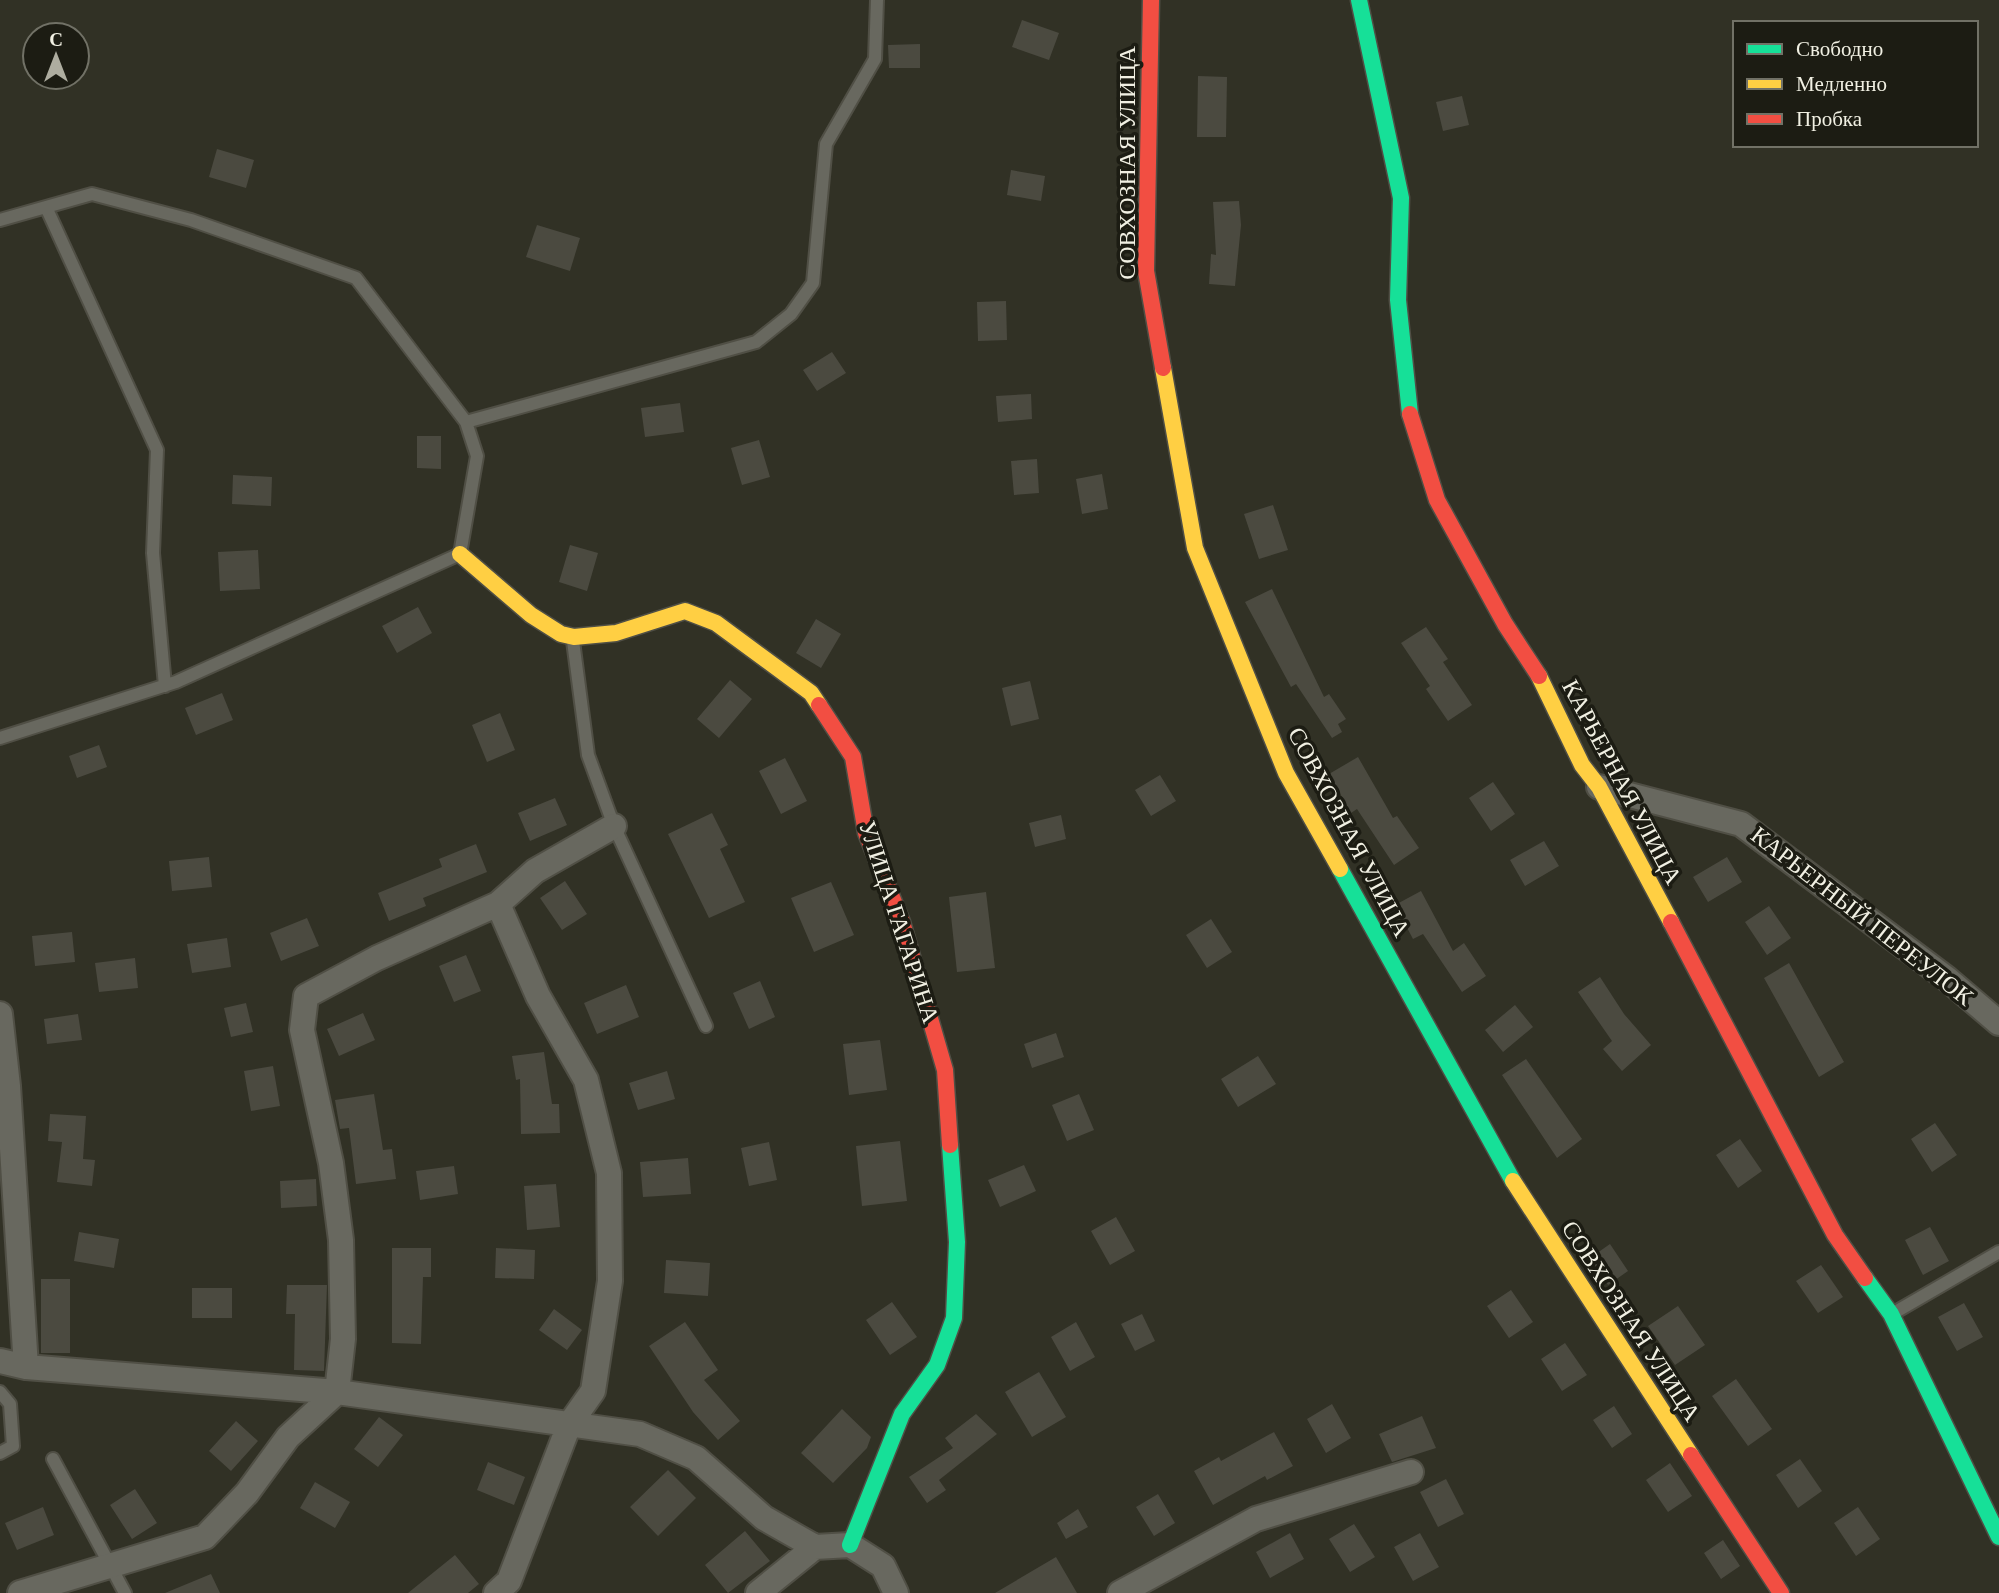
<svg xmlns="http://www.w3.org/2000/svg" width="1999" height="1593" viewBox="0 0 1999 1593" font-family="Georgia,serif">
  <rect width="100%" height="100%" fill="#313125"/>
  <path fill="#4b4a40" d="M 1022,20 L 1059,33 L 1049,60 L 1012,47 Z
    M 920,44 L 920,68 L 889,68 L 888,45 Z
    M 1198,76 L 1227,77 L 1226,137 L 1197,137 Z
    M 1462,96 L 1469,125 L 1443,131 L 1436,102 Z
    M 217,149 L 254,160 L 246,188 L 209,177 Z
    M 1011,170 L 1045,176 L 1041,201 L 1007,195 Z
    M 1239,201 L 1241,225 L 1235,286 L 1209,284 L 1211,254 L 1216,255 L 1213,202 Z
    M 537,225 L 580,238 L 570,271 L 526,257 Z
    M 1006,301 L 1007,340 L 978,341 L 977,302 Z
    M 832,352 L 846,373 L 817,391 L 803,370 Z
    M 1031,394 L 1032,419 L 998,422 L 996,396 Z
    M 680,403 L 684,432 L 645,437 L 641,408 Z
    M 417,436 L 441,436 L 441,469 L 417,468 Z
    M 759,440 L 770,477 L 742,485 L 731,448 Z
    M 1037,459 L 1039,493 L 1014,495 L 1011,461 Z
    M 1102,474 L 1108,509 L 1082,514 L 1076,479 Z
    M 233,475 L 272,477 L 271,506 L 232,504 Z
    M 1273,505 L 1288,550 L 1259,559 L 1244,514 Z
    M 570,545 L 598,553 L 587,591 L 559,582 Z
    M 258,550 L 260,589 L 220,591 L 218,552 Z
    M 1272,589 L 1324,697 L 1329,694 L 1346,719 L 1338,724 L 1342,732 L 1332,738 L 1296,684 L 1291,687 L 1245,602 Z
    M 418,607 L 432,633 L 397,653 L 382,626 Z
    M 816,619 L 841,634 L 821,668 L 796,653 Z
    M 1426,627 L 1448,659 L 1443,662 L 1472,705 L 1448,721 L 1426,689 L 1430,686 L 1401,643 Z
    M 730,680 L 752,699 L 719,738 L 697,719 Z
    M 1030,681 L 1039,719 L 1011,726 L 1002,688 Z
    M 222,693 L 233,720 L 196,735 L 185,708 Z
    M 500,713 L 515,750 L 487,762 L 472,725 Z
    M 99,745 L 107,767 L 77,778 L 69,756 Z
    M 1358,757 L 1393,818 L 1397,816 L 1419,848 L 1394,865 L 1357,809 L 1351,813 L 1329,774 Z
    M 785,758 L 807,801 L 781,814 L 759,771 Z
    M 1160,775 L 1176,801 L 1151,816 L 1135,790 Z
    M 1493,782 L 1515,814 L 1491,831 L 1469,798 Z
    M 555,798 L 567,825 L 530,841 L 518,813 Z
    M 712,813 L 728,845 L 720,849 L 745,902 L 709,918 L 668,834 Z
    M 1061,815 L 1066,839 L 1035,847 L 1029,823 Z
    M 1544,841 L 1559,866 L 1525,886 L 1510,860 Z
    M 476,844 L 487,872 L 423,898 L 426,906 L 389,921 L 378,893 L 442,867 L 439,859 Z
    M 209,857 L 212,887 L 172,891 L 169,861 Z
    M 1727,857 L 1742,882 L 1708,902 L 1693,877 Z
    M 565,881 L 587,914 L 562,930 L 540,898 Z
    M 831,882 L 854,935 L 814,952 L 791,898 Z
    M 1421,891 L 1453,951 L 1464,943 L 1486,976 L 1462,992 L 1423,934 L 1413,939 L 1395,905 Z
    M 986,892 L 995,968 L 957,972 L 949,897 Z
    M 1769,906 L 1791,938 L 1767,955 L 1745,922 Z
    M 307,918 L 319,946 L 281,961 L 270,933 Z
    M 1211,919 L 1232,952 L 1207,968 L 1186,935 Z
    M 72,932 L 75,962 L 35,966 L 32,936 Z
    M 227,938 L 231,967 L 192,973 L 187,944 Z
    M 466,955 L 481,991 L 454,1002 L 439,966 Z
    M 135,958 L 138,988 L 99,992 L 95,963 Z
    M 1789,963 L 1844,1062 L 1819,1077 L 1764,978 Z
    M 1600,977 L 1624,1014 L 1651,1045 L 1622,1071 L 1603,1049 L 1612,1041 L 1578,992 Z
    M 760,981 L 775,1017 L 749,1029 L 733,993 Z
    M 626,985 L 639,1017 L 597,1034 L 584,1003 Z
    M 246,1003 L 253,1032 L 231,1037 L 224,1008 Z
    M 1515,1005 L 1533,1027 L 1503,1052 L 1485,1030 Z
    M 363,1013 L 375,1040 L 339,1056 L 327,1029 Z
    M 78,1014 L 82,1040 L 47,1044 L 44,1019 Z
    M 1056,1033 L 1064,1057 L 1032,1068 L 1024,1044 Z
    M 880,1040 L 887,1090 L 849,1095 L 843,1044 Z
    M 544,1052 L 552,1104 L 559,1104 L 560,1133 L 521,1134 L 520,1079 L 516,1080 L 512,1056 Z
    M 1258,1056 L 1276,1084 L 1238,1107 L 1221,1079 Z
    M 1526,1059 L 1582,1139 L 1557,1158 L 1502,1075 Z
    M 273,1066 L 280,1106 L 251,1111 L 244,1071 Z
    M 667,1071 L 675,1099 L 638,1110 L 629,1083 Z
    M 374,1094 L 383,1150 L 392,1149 L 396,1179 L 356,1184 L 349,1128 L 340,1129 L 335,1100 Z
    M 1079,1094 L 1094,1130 L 1067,1141 L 1052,1105 Z
    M 50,1114 L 86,1116 L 83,1159 L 95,1160 L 92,1186 L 57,1182 L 62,1142 L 48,1141 Z
    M 1935,1123 L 1957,1155 L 1932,1172 L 1911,1139 Z
    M 1740,1139 L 1762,1171 L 1738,1188 L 1716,1155 Z
    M 900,1141 L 907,1201 L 862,1206 L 856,1146 Z
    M 769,1142 L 777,1180 L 749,1186 L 741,1148 Z
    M 688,1158 L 691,1194 L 643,1197 L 640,1162 Z
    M 1024,1165 L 1036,1191 L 1000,1207 L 988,1180 Z
    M 454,1166 L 458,1194 L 420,1200 L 416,1171 Z
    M 316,1179 L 317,1206 L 281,1208 L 280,1181 Z
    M 556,1184 L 560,1227 L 527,1230 L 524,1186 Z
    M 1116,1217 L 1135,1251 L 1110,1265 L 1091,1231 Z
    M 1930,1227 L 1949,1261 L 1923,1275 L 1905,1240 Z
    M 79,1232 L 119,1239 L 114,1268 L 74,1261 Z
    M 1610,1244 L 1628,1271 L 1608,1285 L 1590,1258 Z
    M 392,1248 L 431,1248 L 431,1277 L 423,1277 L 421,1344 L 392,1343 Z
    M 496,1248 L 535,1250 L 534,1279 L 495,1278 Z
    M 666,1260 L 710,1263 L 708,1296 L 664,1293 Z
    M 1821,1265 L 1843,1297 L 1818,1313 L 1796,1281 Z
    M 41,1279 L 70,1279 L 70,1353 L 41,1353 Z
    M 287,1285 L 327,1285 L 324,1371 L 294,1370 L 295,1314 L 286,1314 Z
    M 192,1288 L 232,1288 L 232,1318 L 192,1318 Z
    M 1511,1290 L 1533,1322 L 1509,1338 L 1487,1306 Z
    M 892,1302 L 917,1337 L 890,1355 L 866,1320 Z
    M 1964,1303 L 1983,1337 L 1957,1351 L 1938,1317 Z
    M 1678,1306 L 1705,1345 L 1675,1365 L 1648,1326 Z
    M 554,1309 L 582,1330 L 567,1350 L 539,1330 Z
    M 1142,1314 L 1155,1341 L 1135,1351 L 1121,1324 Z
    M 685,1322 L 718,1370 L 704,1380 L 740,1421 L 718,1440 L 693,1412 L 649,1346 Z
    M 1076,1322 L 1095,1357 L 1070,1371 L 1051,1337 Z
    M 1565,1343 L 1587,1375 L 1562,1391 L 1541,1359 Z
    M 1039,1372 L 1066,1417 L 1032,1437 L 1005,1392 Z
    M 1736,1379 L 1772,1429 L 1748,1446 L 1712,1396 Z
    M 1332,1404 L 1351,1438 L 1326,1453 L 1307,1419 Z
    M 1614,1406 L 1632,1434 L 1612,1448 L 1593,1420 Z
    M 842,1409 L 871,1437 L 867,1448 L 833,1483 L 801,1453 Z
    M 976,1414 L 997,1434 L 939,1480 L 946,1490 L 927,1503 L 909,1477 L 953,1448 L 945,1438 Z
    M 1422,1416 L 1436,1448 L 1392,1462 L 1379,1434 Z
    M 379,1417 L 403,1435 L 378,1467 L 354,1449 Z
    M 236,1421 L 258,1441 L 231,1471 L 209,1451 Z
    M 1274,1432 L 1293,1466 L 1267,1480 L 1265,1476 L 1213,1505 L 1194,1471 L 1219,1457 L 1221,1461 Z
    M 1800,1459 L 1822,1491 L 1798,1508 L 1776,1475 Z
    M 488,1462 L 525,1477 L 514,1505 L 477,1490 Z
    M 1670,1463 L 1692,1496 L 1668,1512 L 1646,1480 Z
    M 668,1470 L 696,1498 L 658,1536 L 630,1507 Z
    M 1446,1479 L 1464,1514 L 1438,1527 L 1420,1492 Z
    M 315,1482 L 350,1502 L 335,1528 L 300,1508 Z
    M 135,1489 L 157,1523 L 132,1539 L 110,1505 Z
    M 1158,1494 L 1175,1523 L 1154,1536 L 1136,1507 Z
    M 43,1507 L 54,1535 L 17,1550 L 5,1523 Z
    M 1858,1507 L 1880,1539 L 1856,1556 L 1834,1523 Z
    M 1078,1509 L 1088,1527 L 1066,1539 L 1057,1523 Z
    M 1354,1524 L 1375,1557 L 1350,1572 L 1329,1539 Z
    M 745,1531 L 770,1561 L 728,1593 L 705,1565 Z
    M 1290,1533 L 1304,1559 L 1270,1578 L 1256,1552 Z
    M 1420,1533 L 1439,1567 L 1413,1581 L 1394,1547 Z
    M 1723,1540 L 1740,1566 L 1721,1579 L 1704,1553 Z
    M 455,1555 L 479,1584 L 468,1593 L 408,1593 Z
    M 1056,1557 L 1077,1593 L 995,1593 Z
    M 211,1574 L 220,1593 L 165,1593 Z"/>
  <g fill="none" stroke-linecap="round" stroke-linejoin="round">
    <defs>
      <path id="lane" d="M 46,207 L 157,450 L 153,553 L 165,686
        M 0,220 L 92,194 L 191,220 L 356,278 L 466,422
        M 573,641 L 588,755 L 614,826 L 706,1026
        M 0,738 L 176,682 L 460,554 L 477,456 L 466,422 L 756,342 L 791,314 L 813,283 L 826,144 L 875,59 L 877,0
        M 1892,1314 L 1999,1252
        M 0,1392 L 10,1404 L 13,1446 L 0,1453
        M 53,1459 L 125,1593"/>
      <path id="street" d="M 1599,787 L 1741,824 L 1946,978 L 1999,1023
        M 0,1014 L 8,1086 L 26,1367
        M 0,1361 L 26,1367 L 337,1392 L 640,1434 L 696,1458 L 764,1518 L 815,1547 L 850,1545 L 883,1566 L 896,1593
        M 20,1593 L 205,1537 L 247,1493 L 288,1437 L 337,1392 L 343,1339 L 341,1240 L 331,1163 L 302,1030 L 306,996 L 377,958 L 498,904 L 535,871 L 614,826
        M 496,1593 L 509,1581 L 569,1425 L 593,1391 L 610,1281 L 609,1173 L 586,1080 L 538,996 L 498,904
        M 758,1593 L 815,1547
        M 1120,1593 L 1256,1519 L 1411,1472"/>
      <path id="fast" d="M 1359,0 L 1401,198 L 1398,300 L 1410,414
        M 1340,869 L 1513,1181
        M 1865,1278 L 1891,1314 L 1999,1537
        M 850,1545 L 902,1414 L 937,1365 L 954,1318 L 957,1242 L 950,1145"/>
      <path id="slow" d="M 1163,368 L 1195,548 L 1286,773 L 1340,869
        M 460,554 L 531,615 L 561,634 L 574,637 L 616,633 L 685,611 L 716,623 L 811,693 L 819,705
        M 1539,676 L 1582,765 L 1599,787 L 1671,922
        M 1513,1181 L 1691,1455"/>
      <path id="jam" d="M 1151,0 L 1146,271 L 1163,368
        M 1410,414 L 1437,500 L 1505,624 L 1539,676
        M 819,705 L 853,757 L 866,833 L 902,922 L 945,1070 L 950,1145
        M 1671,922 L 1835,1235 L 1865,1278
        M 1691,1455 L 1781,1593"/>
    </defs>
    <use href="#lane" stroke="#504f45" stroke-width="16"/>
    <use href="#street" stroke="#504f45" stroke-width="28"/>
    <use href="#fast" stroke="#504f45" stroke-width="19"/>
    <use href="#slow" stroke="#504f45" stroke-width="19"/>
    <use href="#jam" stroke="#504f45" stroke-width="19"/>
    <use href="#lane" stroke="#68685f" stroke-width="12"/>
    <use href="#street" stroke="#68685f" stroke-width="24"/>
    <use href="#fast" stroke="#16e098" stroke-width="16"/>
    <use href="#slow" stroke="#ffcf43" stroke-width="16"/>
    <use href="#jam" stroke="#f24e42" stroke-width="16"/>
  </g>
  <g text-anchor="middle" stroke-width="7" stroke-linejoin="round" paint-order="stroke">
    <g font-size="24" fill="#f1f0e3" stroke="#1c1c13">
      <text transform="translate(1127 163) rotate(-90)" y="8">СОВХОЗНАЯ УЛИЦА</text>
      <text transform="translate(1622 782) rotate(62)" y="8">КАРЬЕРНАЯ УЛИЦА</text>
      <text transform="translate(1349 832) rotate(62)" y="8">СОВХОЗНАЯ УЛИЦА</text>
      <text transform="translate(1862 916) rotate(38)" y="8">КАРЬЕРНЫЙ ПЕРЕУЛОК</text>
      <text transform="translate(899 922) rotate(72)" y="8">УЛИЦА ГАГАРИНА</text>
      <text transform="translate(1631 1321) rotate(57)" y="8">СОВХОЗНАЯ УЛИЦА</text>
    </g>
  </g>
  <rect x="1733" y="21" width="245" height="126" fill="#1c1c13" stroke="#717166" stroke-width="2"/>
  <rect x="1747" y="44" width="35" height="10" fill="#16e098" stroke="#717166" stroke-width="2"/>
  <text x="1796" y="56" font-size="21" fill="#f1f0e3">Свободно</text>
  <rect x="1747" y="79" width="35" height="10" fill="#ffcf43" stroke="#717166" stroke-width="2"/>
  <text x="1796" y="91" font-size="21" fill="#f1f0e3">Медленно</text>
  <rect x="1747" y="114" width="35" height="10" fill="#f24e42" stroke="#717166" stroke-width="2"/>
  <text x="1796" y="126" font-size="21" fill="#f1f0e3">Пробка</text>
  <g transform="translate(56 56)"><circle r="33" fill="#1c1c13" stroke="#717166" stroke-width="2"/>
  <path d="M0-5L12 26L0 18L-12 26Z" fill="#aeada0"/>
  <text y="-10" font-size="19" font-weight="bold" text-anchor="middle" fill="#f1f0e3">С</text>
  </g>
</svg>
